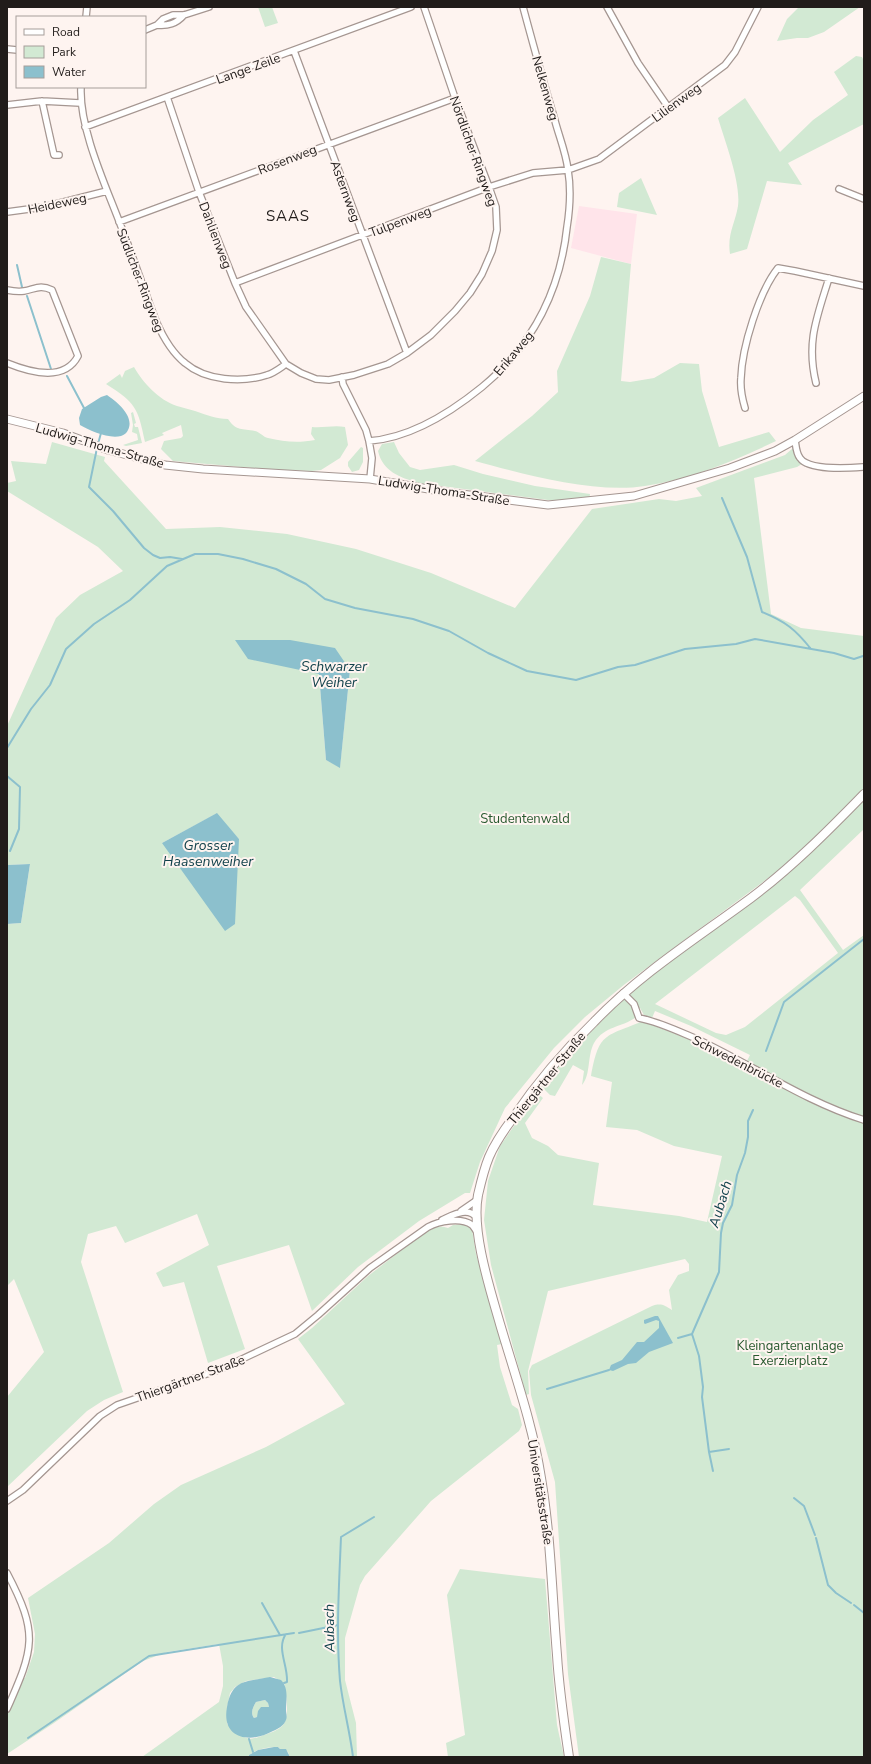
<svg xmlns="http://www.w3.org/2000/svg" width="871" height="1764" viewBox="0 0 871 1764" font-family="'Nunito Sans',sans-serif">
  <rect width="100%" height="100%" fill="#fef4f0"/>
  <path fill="#ffe4ea" d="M 579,206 L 637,214 L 631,264 L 571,248 Z"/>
  <path fill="#d2e9d3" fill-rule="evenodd" d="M 258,7 L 272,7 L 278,23 L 265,27 Z
    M 799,7 L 860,7 L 824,32 L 808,38 L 797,38 L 777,41 L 787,19 Z
    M 856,56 L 862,57 L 864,61 L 864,124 L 788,163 L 802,185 L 767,181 L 747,249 L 730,254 C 727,234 735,224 738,206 C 741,182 725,142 718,118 L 745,98 L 780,152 L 813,120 L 848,95 L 834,72 Z
    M 641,178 L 657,215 L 617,207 L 619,193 Z
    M 601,257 L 631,264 L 621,381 L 630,382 L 654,378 L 680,363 L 699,364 L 702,391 L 719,447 L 769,432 L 776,441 C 734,461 691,479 645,486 C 595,494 523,474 475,461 L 532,416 L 558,392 L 557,371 L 590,296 Z
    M 134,367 C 143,383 159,400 177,406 C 183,408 189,409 195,411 C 207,415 216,419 228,419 C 237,432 242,428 255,431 C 260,432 263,437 268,438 C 284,442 299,443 315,440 L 311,434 L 312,427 C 324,428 334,425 345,427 L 348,445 L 340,458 L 321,470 L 312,471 L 277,470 L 173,461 L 161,449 L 164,441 L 181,438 L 183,436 L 181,425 L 162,433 L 164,435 L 145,442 C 138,408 136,403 106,384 L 120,374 L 122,378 L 125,371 Z
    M 133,412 L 136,423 L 134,424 L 135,427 L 138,427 L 142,443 L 126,446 L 123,445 L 138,440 L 137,434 L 132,432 L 133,425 L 131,413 Z
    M 52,442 L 105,457 L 104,461 L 166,529 L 220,527 L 287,534 L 356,549 L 431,573 L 515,608 L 592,509 L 659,499 L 676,501 L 702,496 L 696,488 L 785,455 L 793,448 L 799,462 L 802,464 L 797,467 L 754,478 L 771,614 L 801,628 L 864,636 L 864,791 L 826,829 L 775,873 L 625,984 L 585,1017 L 554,1048 L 505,1108 L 480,1162 L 470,1193 L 465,1193 L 419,1221 L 358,1267 L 312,1311 L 289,1245 L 217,1266 L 245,1349 L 208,1363 L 184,1282 L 163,1287 L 156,1273 L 209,1245 L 197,1214 L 125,1243 L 116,1226 L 88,1234 L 81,1262 L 123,1392 L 104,1400 L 87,1411 L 7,1487 L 7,1397 L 44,1352 L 14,1279 L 7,1286 L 7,924 L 21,923 L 30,864 L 7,865 L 7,726 L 56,618 L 80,595 L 123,571 L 98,547 L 7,491 L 7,483 L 16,481 L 11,461 L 46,464 ZM 350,670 L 340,767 L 326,760 L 319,674 ZM 216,814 L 239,839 L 162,843 Z
    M 394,442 L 399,453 L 410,467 L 420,470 L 454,465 L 483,474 L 535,486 L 590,494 L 589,501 L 548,500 L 418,483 C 400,477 383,472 378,451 L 382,444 Z
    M 361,447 L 363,448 L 363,462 L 359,470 L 352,472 L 348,466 L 348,462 Z
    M 864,800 L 864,829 L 800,890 L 843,950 L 864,935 L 864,1757 L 579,1757 L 568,1674 L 555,1482 L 531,1395 L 529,1371 L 532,1365 L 652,1306 C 661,1303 664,1305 672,1310 L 669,1290 L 678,1275 L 689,1271 L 689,1264 L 685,1259 L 548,1291 L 528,1371 L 529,1394 L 526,1395 L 491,1265 L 484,1220 L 488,1181 L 500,1146 L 537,1093 L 543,1098 L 525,1123 L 532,1138 L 548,1146 L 558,1155 L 599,1163 L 593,1205 L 679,1216 L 707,1222 L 722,1156 L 674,1146 L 637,1130 L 606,1127 L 612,1082 L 591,1076 C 599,1034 603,1037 641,1022 L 645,1022 L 716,1050 L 762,1077 L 762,1071 L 747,1061 L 750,1055 L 691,1026 L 655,1011 L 652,1018 L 644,1015 L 640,1008 L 636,1011 L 636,1017 C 622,1028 605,1025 594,1043 C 587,1056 591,1075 582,1085 L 584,1071 L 573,1065 L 555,1096 L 550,1095 L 541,1086 L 575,1048 L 631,991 L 781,879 L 829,836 ZM 795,896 L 800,900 L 838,953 L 745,1027 L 726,1035 L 716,1033 L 655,1004 Z
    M 462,1224 L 468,1226 L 472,1229 L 476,1254 L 502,1344 L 497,1345 L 500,1367 L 512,1405 L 518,1409 L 522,1425 L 519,1431 L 431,1501 L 365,1576 L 360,1585 L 345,1638 L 345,1680 L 356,1723 L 357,1757 L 290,1757 L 288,1752 L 284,1749 L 280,1749 L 278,1747 C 269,1747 256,1749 249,1755 L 249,1757 L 142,1757 L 219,1702 L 223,1686 L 223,1666 L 219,1644 L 167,1652 L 143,1661 L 54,1723 L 7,1754 L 7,1711 L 21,1678 L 25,1678 L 34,1652 L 35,1634 L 28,1598 L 109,1543 L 154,1504 L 181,1485 L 266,1447 L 345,1404 L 298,1339 L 312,1328 L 368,1276 L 425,1232 C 433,1228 439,1225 448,1228 L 453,1225 ZM 274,1677 L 284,1683 C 286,1692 290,1718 283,1725 C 279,1730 270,1733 264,1735 C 259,1737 252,1740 247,1738 C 239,1736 233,1728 227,1724 L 227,1708 L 230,1693 L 235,1687 L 246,1681 Z
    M 460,1569 L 545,1579 L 557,1725 L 564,1757 L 448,1757 L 446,1743 L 465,1735 L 447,1595 Z
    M 265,1700 L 268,1703 L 269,1707 L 263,1708 L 257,1717 L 254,1718 C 250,1713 253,1707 256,1702 Z"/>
  <path fill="#8cc0cd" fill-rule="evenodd" d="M 107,395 C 117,402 135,416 128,430 C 127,433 124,435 121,436 C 108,439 91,431 80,425 L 79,418 L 82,409 L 101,397 Z
    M 235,640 L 290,640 L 335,648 L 350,670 L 340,768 L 326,760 L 319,674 L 248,659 Z
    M 217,813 L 239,839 L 235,924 L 225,931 L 162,843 Z
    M 30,864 L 21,923 L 7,924 L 7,865 Z
    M 655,1316 L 658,1316 L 673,1343 L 649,1352 L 636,1363 L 628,1364 L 613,1371 L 609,1370 L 611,1365 L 622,1360 L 637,1342 L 644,1342 L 659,1328 L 659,1321 L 656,1320 L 645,1324 L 644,1323 L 644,1320 Z
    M 270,1677 L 281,1680 C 289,1688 286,1700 286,1710 C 286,1714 288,1717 285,1722 C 283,1726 278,1729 273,1731 C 250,1744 221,1739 227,1707 C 232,1678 247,1682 270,1677 ZM 265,1700 L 268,1703 L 269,1707 L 261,1707 L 258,1711 L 257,1717 L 254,1718 C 250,1713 253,1707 256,1702 Z
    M 274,1747 L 278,1747 L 280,1749 L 286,1749 L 290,1757 L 249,1757 L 249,1755 L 258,1750 Z"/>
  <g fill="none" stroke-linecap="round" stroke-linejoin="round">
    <path stroke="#8cc0cd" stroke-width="2" d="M 17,265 L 22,287
      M 27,296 L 51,369
      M 67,376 L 84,408
      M 98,444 L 101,433
      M 97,448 L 89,487 L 113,511 L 144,548 L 153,555 L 160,558 L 170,557 L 182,559
      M 722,498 L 747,557 L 762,612 C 786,622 795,629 811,649
      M 7,748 L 31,709 L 50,685 L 66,649 L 94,624 L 130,600 L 167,566 L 195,554 L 218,554 L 243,559 L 276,569 L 306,584 L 325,599 L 355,608 L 413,619 L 449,631 L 488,653 L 527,671 L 576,680 L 618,667 L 635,665 L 685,649 L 736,644 L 755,639 L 834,653 L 854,659 L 863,656
      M 7,776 L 20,787 L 19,829 L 10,851
      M 766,1051 L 784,1002 L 864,939
      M 692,1334 L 699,1356 L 703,1387 L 702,1397 L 709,1452 L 729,1449
      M 678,1338 L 692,1334 L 719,1272 L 721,1233 L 723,1223 L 732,1205 L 737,1175 L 745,1153 L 748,1137 L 748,1121 L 753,1110
      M 547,1389 L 609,1370
      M 709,1452 L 713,1471
      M 794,1498 L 804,1506 L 815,1535
      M 816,1538 L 828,1585 L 836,1593 L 851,1603
      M 262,1603 L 280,1635
      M 854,1605 L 864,1613
      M 299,1633 L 338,1625
      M 284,1683 L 287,1682 C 288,1665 276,1648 286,1634
      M 28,1738 L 149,1656 L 294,1633
      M 249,1739 L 253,1752
      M 353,1757 C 350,1732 343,1707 340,1681 C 336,1633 339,1585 341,1537 L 374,1517"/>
    <defs>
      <path id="minor" d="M 607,7 L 638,63 L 668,107
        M 86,17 L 87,7
        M 157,25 C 168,26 176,24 184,15
        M 145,30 L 157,25 L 163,19 L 173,15 L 184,15 L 209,7
        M 7,49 L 17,50
        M 294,51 L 407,353
        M 81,87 C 79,127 104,182 119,221 C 132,254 143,287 156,321 C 163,337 171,352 185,363 C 206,381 242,383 267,375 C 274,373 280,368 286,364
        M 167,97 L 199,192 L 235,283 L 246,307 L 286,364 L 301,373 L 316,379 L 329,380 L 354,375 L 388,364 L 407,353 L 431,335 L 455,311 L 470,293 L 482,274 L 492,251 L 497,230 L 496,207 L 489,187 L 455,98 L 424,7
        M 42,101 L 54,155 L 59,155
        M 7,105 L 42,101 L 80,103
        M 85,127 L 411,7
        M 839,189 L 864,199
        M 7,212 L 44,207 L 107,191
        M 119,222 L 455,98
        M 235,283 L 489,187 L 533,173 L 568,170 L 599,159 L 725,65 L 735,52 L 758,7
        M 7,290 C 12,291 18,292 24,291 C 35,289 40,284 52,290 L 78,356 C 64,383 29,372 7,363
        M 342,377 L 343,384 L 366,430 L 369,441 L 372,458 L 370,479
        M 816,383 C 806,342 817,317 829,278
        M 745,408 C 742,398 740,389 741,378 C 742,347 759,292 778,268 L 795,271 L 864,286
        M 795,440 C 796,446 796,453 800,458 C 809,471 849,468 864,467
        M 369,441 C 411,438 450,413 482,387 C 533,345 560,292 567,227 C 570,208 571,188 568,170 C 566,152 558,134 554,117 C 543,81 533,44 523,7
        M 623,993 L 634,1004 L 639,1018 C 660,1022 680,1032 699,1040 C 754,1066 806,1102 864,1120
        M 461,1211 L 477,1200
        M 442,1220 C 453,1215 468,1206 477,1218
        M 7,1501 L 23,1490 L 100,1416 L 117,1405 L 221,1369 L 295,1334 L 318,1315 L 370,1268 L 428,1227 C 439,1221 461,1217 472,1225 C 474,1227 476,1231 478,1233
        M 7,1573 C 39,1634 34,1648 7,1709"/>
      <path id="tertiary" d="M 7,419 L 63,433 L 108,450 L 165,465 L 203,469 L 370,479 L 446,492 L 548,505 L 634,496 L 730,468 L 775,451 L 795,440 L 864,396"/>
      <path id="secondary" d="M 569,1757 C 564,1723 559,1689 557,1655 C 552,1596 551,1537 541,1478 C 533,1426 515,1375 500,1324 C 490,1289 471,1231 478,1195 C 481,1182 484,1169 489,1157 C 495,1143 504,1130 513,1118 C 536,1084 564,1051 594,1022 C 641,973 697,938 751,898 C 792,867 828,831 864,794"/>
    </defs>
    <use href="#minor" stroke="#a59691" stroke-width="8"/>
    <use href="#tertiary" stroke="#a59691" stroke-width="9"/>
    <use href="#secondary" stroke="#a59691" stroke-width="10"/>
    <use href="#minor" stroke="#fff" stroke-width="5.5"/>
    <use href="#tertiary" stroke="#fff" stroke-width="7"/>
    <use href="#secondary" stroke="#fff" stroke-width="8"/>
  </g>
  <g text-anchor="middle" stroke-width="4" stroke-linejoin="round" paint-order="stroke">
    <g font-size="13" fill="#211c1a" stroke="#fef4f0">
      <text transform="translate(248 68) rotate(-20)" y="5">Lange Zeile</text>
      <text transform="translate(546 88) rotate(74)" y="5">Nelkenweg</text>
      <text transform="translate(676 102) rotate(-36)" y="5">Lilienweg</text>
      <text transform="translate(474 151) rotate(70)" y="5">Nördlicher Ringweg</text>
      <text transform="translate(287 159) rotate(-21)" y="5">Rosenweg</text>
      <text transform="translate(346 191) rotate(70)" y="5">Asternweg</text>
      <text transform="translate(57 203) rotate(-12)" y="5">Heideweg</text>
      <text transform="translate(400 221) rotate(-21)" y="5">Tulpenweg</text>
      <text transform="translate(216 235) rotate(69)" y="5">Dahlienweg</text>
      <text transform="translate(141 280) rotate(69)" y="5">Südlicher Ringweg</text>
      <text transform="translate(513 353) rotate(-50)" y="5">Erikaweg</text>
      <text transform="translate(100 445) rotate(16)" y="5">Ludwig-Thoma-Straße</text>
      <text transform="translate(444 490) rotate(9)" y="5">Ludwig-Thoma-Straße</text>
      <text transform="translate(738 1061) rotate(27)" y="5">Schwedenbrücke</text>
      <text transform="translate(546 1078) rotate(-51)" y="5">Thiergärtner Straße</text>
      <text transform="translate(190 1378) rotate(-20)" y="5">Thiergärtner Straße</text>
      <text transform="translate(541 1492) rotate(81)" y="5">Universitätsstraße</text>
    </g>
    <g font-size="13" fill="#28592e" stroke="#fef4f0">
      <text x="525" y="823">Studentenwald</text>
      <text x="790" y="1350">Kleingartenanlage<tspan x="790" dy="15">Exerzierplatz</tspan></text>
    </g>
    <g font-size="14" font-style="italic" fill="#12424c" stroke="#fef4f0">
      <text x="334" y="671">Schwarzer<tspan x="334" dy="16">Weiher</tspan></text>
      <text x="208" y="850">Grosser<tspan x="208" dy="16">Haasenweiher</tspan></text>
      <text transform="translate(720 1204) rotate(-73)" y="5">Aubach</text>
      <text transform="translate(329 1628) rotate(-91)" y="5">Aubach</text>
    </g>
    <g font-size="15" letter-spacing="1" fill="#211c1a" stroke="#fef4f0">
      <text x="288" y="221">SAAS</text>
    </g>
  </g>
  <rect width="871" height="1764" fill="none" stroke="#211c1a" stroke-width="16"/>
  <rect x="16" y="16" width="130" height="72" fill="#fef4f0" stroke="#a69e9a"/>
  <rect x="24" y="29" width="20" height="6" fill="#ffffff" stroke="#a69e9a"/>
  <text x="52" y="36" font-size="12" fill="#211c1a">Road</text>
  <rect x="24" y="46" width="20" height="12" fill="#d2e9d3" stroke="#a69e9a"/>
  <text x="52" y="56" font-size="12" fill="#211c1a">Park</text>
  <rect x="24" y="66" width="20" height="12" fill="#8cc0cd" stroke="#a69e9a"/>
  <text x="52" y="76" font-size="12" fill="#211c1a">Water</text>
</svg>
